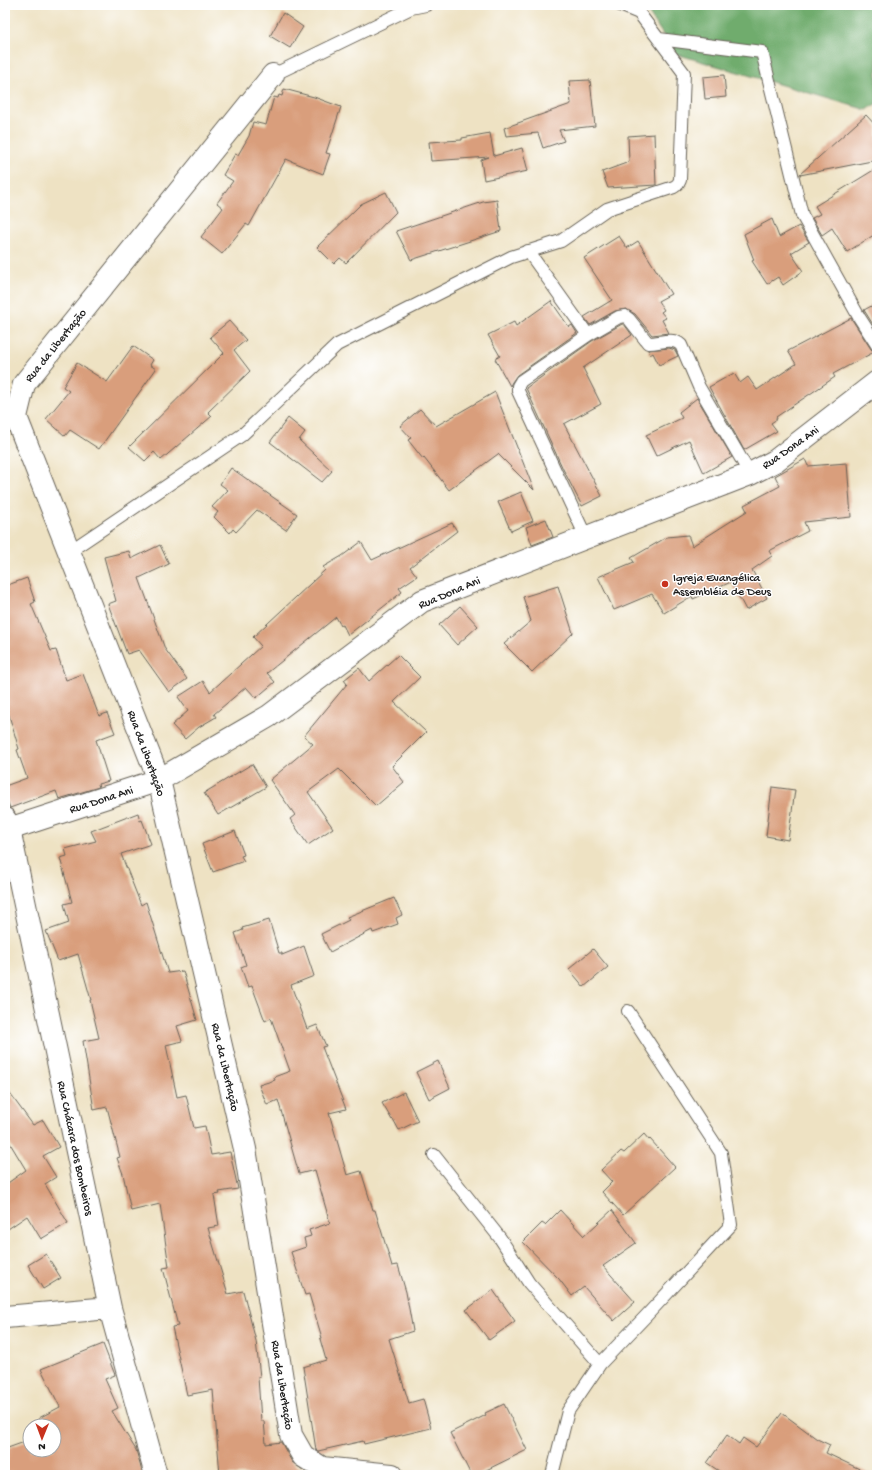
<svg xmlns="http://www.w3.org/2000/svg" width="882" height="1480" viewBox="0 0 882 1480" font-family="'Gochi Hand',sans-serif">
  <rect width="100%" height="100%" fill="#fff"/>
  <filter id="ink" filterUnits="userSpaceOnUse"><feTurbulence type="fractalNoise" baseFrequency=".025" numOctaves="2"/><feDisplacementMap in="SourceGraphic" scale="8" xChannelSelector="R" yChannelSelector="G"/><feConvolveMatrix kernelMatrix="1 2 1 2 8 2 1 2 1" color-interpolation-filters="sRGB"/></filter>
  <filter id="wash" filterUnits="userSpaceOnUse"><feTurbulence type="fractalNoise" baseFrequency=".012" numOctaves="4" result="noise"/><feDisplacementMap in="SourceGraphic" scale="16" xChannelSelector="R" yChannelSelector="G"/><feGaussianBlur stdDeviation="0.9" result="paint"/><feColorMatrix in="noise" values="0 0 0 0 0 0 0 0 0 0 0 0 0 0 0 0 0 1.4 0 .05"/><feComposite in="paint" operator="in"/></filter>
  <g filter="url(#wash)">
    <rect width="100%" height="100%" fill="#eee2c3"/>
    <path fill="#6fac6d" stroke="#466444" d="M 643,5 L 877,5 L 877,103 L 867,110 L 676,54 Z"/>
    <g id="blocks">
      <path fill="#d99e7b" d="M 283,13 L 303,27 L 290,48 L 270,36 Z
        M 724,75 L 726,97 L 705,99 L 703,77 Z
        M 590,80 L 595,126 L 559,130 L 564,141 L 543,148 L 538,133 L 506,136 L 504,128 L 571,104 L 569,81 Z
        M 284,89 L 314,97 L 341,107 L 326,153 L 330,154 L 323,174 L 286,159 L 249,226 L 246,224 L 222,254 L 201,237 L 223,208 L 217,203 L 233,181 L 223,175 L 235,154 L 238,155 L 249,136 L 253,122 L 266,125 L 274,97 L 278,98 L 279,95 L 282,96 Z
        M 866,115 L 877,127 L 877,160 L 800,175 L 800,174 Z
        M 490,133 L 494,156 L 522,148 L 528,171 L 484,180 L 481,160 L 489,157 L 431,161 L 429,142 L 462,140 L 462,138 Z
        M 654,134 L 656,185 L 608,188 L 602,172 L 629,162 L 628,136 Z
        M 877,168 L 877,233 L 847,252 L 832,228 L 822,235 L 812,218 L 820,214 L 815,206 Z
        M 386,192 L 396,212 L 346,263 L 340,258 L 334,264 L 317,247 L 361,204 Z
        M 497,200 L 501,231 L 411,260 L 396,231 L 483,202 Z
        M 772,219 L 779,237 L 799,226 L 809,242 L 791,253 L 803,271 L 783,285 L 778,277 L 767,284 L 752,261 L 754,260 L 744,234 Z
        M 619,236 L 627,248 L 638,241 L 671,294 L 658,301 L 664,310 L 661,312 L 666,318 L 662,320 L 669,333 L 652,335 L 635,314 L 626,309 L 615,311 L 590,325 L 584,317 L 612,300 L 584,258 Z
        M 551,301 L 569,327 L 572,325 L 577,333 L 517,375 L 512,382 L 510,386 L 495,359 L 500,356 L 488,335 L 514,322 L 516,326 Z
        M 877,303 L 877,331 L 864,310 Z
        M 851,318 L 871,349 L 874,352 L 833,374 L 835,377 L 776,417 L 777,419 L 771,423 L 777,431 L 744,450 L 709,387 L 734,373 L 740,383 L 748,377 L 757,390 L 796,364 L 788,351 Z
        M 229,321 L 246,340 L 234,350 L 250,371 L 208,412 L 212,416 L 161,460 L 154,452 L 145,461 L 129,447 L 224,353 L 210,337 Z
        M 622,324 L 624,324 L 632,335 L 583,368 L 601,404 L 564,424 L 602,496 L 582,506 L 563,469 L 526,388 L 592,341 Z
        M 133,346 L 153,360 L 150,365 L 156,369 L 99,449 L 70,430 L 65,436 L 46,419 L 69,391 L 63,387 L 77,363 L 107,382 Z
        M 669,348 L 675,350 L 678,356 L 659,365 L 653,353 L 650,355 L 648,350 Z
        M 495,392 L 534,490 L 498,454 L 449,490 L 424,458 L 423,459 L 408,440 L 411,438 L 400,426 L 420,409 L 436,426 Z
        M 697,398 L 732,457 L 704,473 L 689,440 L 656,456 L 646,435 L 682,418 L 679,412 Z
        M 288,418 L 305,432 L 299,440 L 332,471 L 322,482 L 270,442 Z
        M 805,459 L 808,466 L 847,463 L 851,517 L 804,522 L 808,531 L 769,551 L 772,556 L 752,570 L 767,598 L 746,610 L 731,582 L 693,599 L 692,596 L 664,613 L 652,594 L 614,610 L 598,577 L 634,562 L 631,558 L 667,537 L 688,535 L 692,546 L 747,511 L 744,505 L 780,486 L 775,476 Z
        M 231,468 L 297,514 L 286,530 L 257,510 L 236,532 L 233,529 L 230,533 L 214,517 L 218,512 L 212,507 L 228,490 L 220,484 Z
        M 521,492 L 533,521 L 511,531 L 498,502 Z
        M 546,519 L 553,537 L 532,545 L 526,527 Z
        M 452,523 L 457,531 L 410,567 L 417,576 L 399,588 L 402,592 L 348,635 L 343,625 L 341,626 L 336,617 L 267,673 L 275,682 L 256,698 L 246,687 L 214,714 L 216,717 L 199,727 L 185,739 L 172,725 L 188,711 L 178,697 L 203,681 L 210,692 L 261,646 L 253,637 L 325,570 L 323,567 L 342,556 L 361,542 L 372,560 Z
        M 160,545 L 169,564 L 139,578 L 165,649 L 187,679 L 169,692 L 139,650 L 127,654 L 108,604 L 116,601 L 104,557 L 129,551 L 131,559 Z
        M 27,578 L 35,602 L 31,604 L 51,651 L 56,650 L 66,680 L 83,674 L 99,716 L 107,713 L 115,733 L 96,740 L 109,781 L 98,784 L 99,787 L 59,799 L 56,791 L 10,808 L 5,795 L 5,786 L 27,778 L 17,750 L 19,749 L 5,702 L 5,586 Z
        M 558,586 L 573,633 L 532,672 L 504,644 L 531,621 L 523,597 Z
        M 460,606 L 478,626 L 457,645 L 439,625 Z
        M 398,655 L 420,677 L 394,702 L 426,732 L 392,766 L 404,782 L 376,806 L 339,769 L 308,792 L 333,828 L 308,845 L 290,819 L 295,815 L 270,780 L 313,744 L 304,736 L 347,684 L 344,680 L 359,668 L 369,681 Z
        M 252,764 L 266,787 L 218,815 L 204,793 Z
        M 772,787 L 795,790 L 788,840 L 766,836 Z
        M 138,813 L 140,821 L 142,820 L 151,844 L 121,854 L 141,905 L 146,902 L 168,973 L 183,971 L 197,1020 L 177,1026 L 182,1041 L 166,1045 L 177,1097 L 186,1095 L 194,1128 L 205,1126 L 211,1155 L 230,1152 L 238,1189 L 219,1192 L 220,1194 L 214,1195 L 219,1226 L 208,1228 L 228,1294 L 243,1291 L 256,1341 L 260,1377 L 258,1377 L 261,1421 L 264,1421 L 266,1444 L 281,1442 L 292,1462 L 310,1475 L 220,1475 L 213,1390 L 187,1395 L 172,1327 L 178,1326 L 163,1268 L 169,1267 L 160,1204 L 131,1211 L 123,1174 L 117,1158 L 120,1157 L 107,1107 L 94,1110 L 83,1041 L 99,1038 L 90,1000 L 91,1000 L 78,954 L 58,961 L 46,931 L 69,923 L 64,904 L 72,902 L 60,858 L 67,856 L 65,849 L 96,841 L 91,831 Z
        M 235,831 L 244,855 L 241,856 L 244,861 L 213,872 L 202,844 Z
        M 394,898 L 402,915 L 396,918 L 398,924 L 373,933 L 372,930 L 330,952 L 321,934 L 349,920 L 347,917 Z
        M 269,920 L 279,953 L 282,953 L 282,955 L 304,946 L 314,976 L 291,985 L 307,1029 L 317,1025 L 326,1046 L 322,1047 L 346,1109 L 329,1113 L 347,1175 L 361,1171 L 373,1210 L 375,1210 L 392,1266 L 398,1265 L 406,1292 L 413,1331 L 389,1339 L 409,1403 L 423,1399 L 431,1428 L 364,1444 L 363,1441 L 318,1451 L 316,1450 L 303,1367 L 326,1360 L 320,1339 L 322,1338 L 309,1294 L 305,1295 L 291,1252 L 306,1247 L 304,1238 L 311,1236 L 309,1230 L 330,1223 L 315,1170 L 299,1174 L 278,1100 L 267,1105 L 259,1085 L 275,1080 L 274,1077 L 290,1071 L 271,1018 L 265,1021 L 252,986 L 248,987 L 241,967 L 246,965 L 235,933 L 243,930 L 242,928 Z
        M 593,949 L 608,967 L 584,987 L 569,969 Z
        M 438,1061 L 450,1088 L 429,1099 L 416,1072 Z
        M 5,1087 L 33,1125 L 43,1120 L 59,1147 L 43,1156 L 56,1177 L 45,1184 L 68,1223 L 41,1239 L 27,1216 L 5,1231 L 5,1185 L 26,1170 L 5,1135 Z
        M 404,1092 L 418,1121 L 399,1130 L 393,1119 L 392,1120 L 382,1103 Z
        M 644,1134 L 649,1140 L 650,1139 L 675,1167 L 623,1215 L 602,1192 L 612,1182 L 601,1170 L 621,1151 L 624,1153 Z
        M 560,1210 L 584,1236 L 612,1210 L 636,1243 L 603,1266 L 635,1302 L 614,1321 L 584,1287 L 572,1296 L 559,1279 L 523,1242 L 542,1223 L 545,1225 Z
        M 46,1254 L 61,1278 L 43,1289 L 28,1265 Z
        M 493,1290 L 515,1321 L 489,1340 L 466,1310 Z
        M 103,1344 L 115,1375 L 105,1379 L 118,1408 L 112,1411 L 136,1450 L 143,1475 L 5,1475 L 5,1449 L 30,1440 L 30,1450 L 54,1450 L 54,1426 L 43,1426 L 39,1418 L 60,1407 L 41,1369 Z
        M 504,1404 L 527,1450 L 476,1475 L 471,1475 L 450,1433 L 486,1415 L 485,1413 Z
        M 782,1413 L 817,1439 L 830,1445 L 826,1453 L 872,1475 L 725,1475 L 707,1463 L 727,1435 L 739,1444 L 743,1438 L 756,1447 Z"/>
    </g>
  </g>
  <g filter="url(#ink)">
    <use href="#blocks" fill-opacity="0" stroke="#666156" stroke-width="1"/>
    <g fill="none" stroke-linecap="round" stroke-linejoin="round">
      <defs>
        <path id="service" d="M 659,39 L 762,52 L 802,215 L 859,317 L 877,345
          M 273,75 L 411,8 L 426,5
          M 528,251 L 588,335
          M 586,537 L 518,391 L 518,386 L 521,381 L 588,335 L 619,317 L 625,316 L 629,319 L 648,343 C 658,344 672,336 681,345 L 699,387 L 750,474
          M 70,551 L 242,435 L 337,345 L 511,257 L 561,241 L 607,209 L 674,187 L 678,184 L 680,180 L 684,73 L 639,13 L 620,5
          M 434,1155 L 500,1238 L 529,1283 L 600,1364
          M 552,1475 L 568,1411 L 600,1364 L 646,1316 L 731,1225 L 721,1153 L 628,1011"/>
        <path id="minor" d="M 273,75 L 24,384 L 16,417 L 159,780 L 245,1149 L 291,1435 L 303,1456 L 322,1468 L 392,1475
          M 5,819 L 9,829 L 110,1308 L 156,1475
          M 9,829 L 159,780 L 269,716 L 422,601 L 750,474 L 775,461 L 877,382
          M 5,1317 L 110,1308"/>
      </defs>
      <use href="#service" stroke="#666156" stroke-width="14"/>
      <use href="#minor" stroke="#666156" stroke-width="24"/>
      <use href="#service" stroke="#fff" stroke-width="12"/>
      <use href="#minor" stroke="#fff" stroke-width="22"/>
    </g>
  </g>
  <circle fill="#c8321e" stroke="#fff" stroke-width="1.5" cx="665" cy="584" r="4"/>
  <g text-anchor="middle" stroke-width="3" stroke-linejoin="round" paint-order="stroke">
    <g font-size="12" fill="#1c1c1c" stroke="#fff">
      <text transform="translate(55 345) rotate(-51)" y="4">Rua da Libertação</text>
      <text transform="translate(790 447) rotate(-35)" y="4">Rua Dona Ani</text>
      <text transform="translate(449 592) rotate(-23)" y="4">Rua Dona Ani</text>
      <text transform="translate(147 753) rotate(70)" y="4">Rua da Libertação</text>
      <text transform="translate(101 799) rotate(-18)" y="4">Rua Dona Ani</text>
      <text transform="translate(226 1067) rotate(77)" y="4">Rua da Libertação</text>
      <text transform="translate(76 1148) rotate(78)" y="4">Rua Chácara dos Bombeiros</text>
      <text transform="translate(283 1385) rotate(81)" y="4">Rua da Libertação</text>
    </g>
    <g font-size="12" fill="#1c1c1c" stroke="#fff" text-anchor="start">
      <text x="673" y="581">Igreja Evangélica<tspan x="673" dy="14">Assembléia de Deus</tspan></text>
    </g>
  </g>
  <rect width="882" height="1480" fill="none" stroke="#fff" stroke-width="20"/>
  <g transform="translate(42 1438) rotate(181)"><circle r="19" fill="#ffffff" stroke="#a4a4a4"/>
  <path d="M0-3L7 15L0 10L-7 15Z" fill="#c8321e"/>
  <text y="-6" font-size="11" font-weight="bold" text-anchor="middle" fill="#1c1c1c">N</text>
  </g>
</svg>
